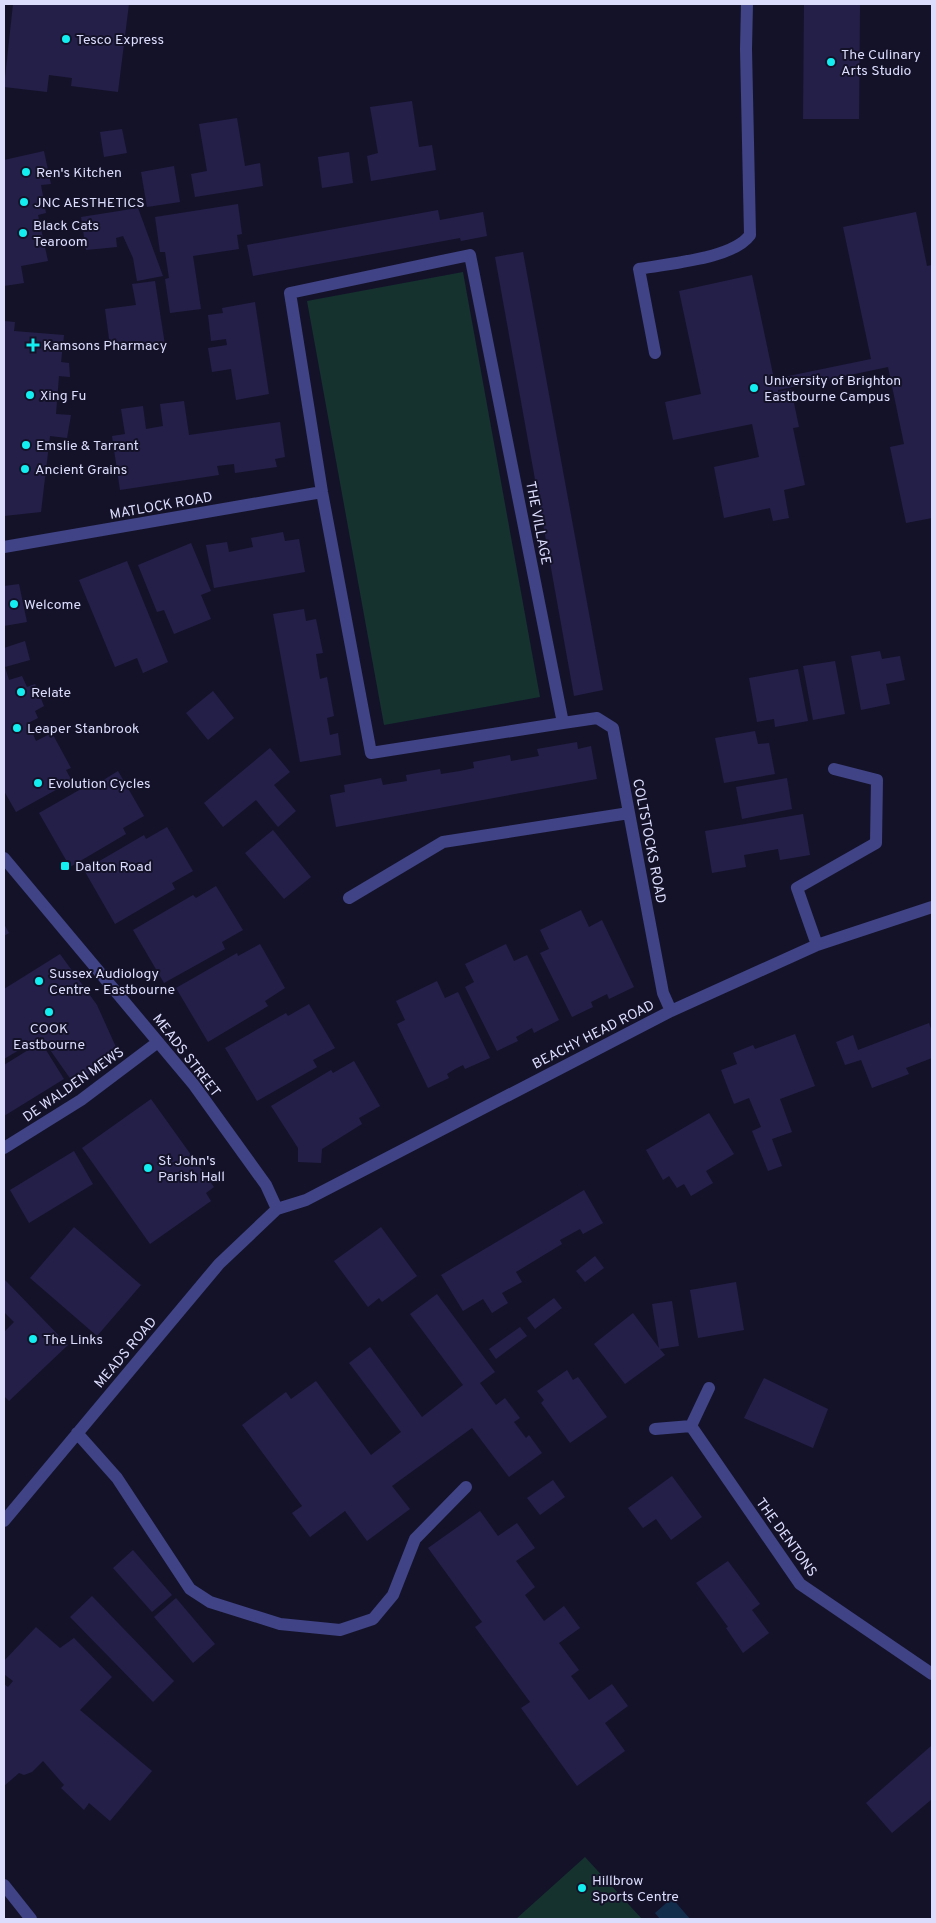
<svg xmlns="http://www.w3.org/2000/svg" width="936" height="1923" viewBox="0 0 936 1923" font-family="Overpass,sans-serif">
  <rect width="100%" height="100%" fill="#141229"/>
  <path fill="#15322f" d="M 463,272 L 540,697 L 384,725 L 307,301 Z
    M 585,1857 L 642,1919 L 516,1919 Z"/>
  <path fill="#122d4c" d="M 672,1898 L 690,1919 L 660,1919 L 655,1913 Z"/>
  <path fill="#241f48" d="M 13,4 L 129,4 L 118,92 L 71,86 L 72,78 L 49,75 L 47,92 L 4,87 Z
    M 804,4 L 860,4 L 859,119 L 803,119 Z
    M 412,101 L 419,147 L 432,145 L 436,170 L 371,181 L 367,156 L 378,153 L 370,107 Z
    M 237,118 L 245,166 L 260,163 L 263,186 L 195,197 L 191,174 L 207,171 L 199,124 Z
    M 122,129 L 127,153 L 104,157 L 100,132 Z
    M 44,151 L 51,184 L 41,185 L 46,213 L 38,215 L 48,261 L 21,266 L 24,283 L 4,286 L 4,160 Z
    M 349,152 L 353,183 L 322,188 L 318,157 Z
    M 174,166 L 180,202 L 147,207 L 141,172 Z
    M 238,204 L 242,234 L 237,235 L 239,249 L 193,256 L 201,309 L 170,313 L 165,279 L 169,278 L 165,252 L 160,252 L 155,217 Z
    M 138,208 L 163,276 L 137,281 L 133,258 L 123,236 L 116,238 L 117,247 L 86,250 L 81,217 Z
    M 438,210 L 440,220 L 483,212 L 487,236 L 461,241 L 460,238 L 253,276 L 247,245 Z
    M 916,212 L 927,266 L 932,265 L 932,518 L 906,523 L 890,447 L 904,444 L 888,367 L 778,390 L 778,392 L 791,389 L 799,427 L 793,428 L 805,485 L 784,490 L 789,518 L 773,521 L 770,508 L 724,518 L 714,467 L 759,457 L 752,424 L 673,440 L 665,402 L 701,394 L 679,291 L 752,275 L 774,379 L 871,359 L 843,227 Z
    M 523,252 L 603,690 L 574,696 L 495,257 Z
    M 155,281 L 165,345 L 142,348 L 141,341 L 110,346 L 105,309 L 136,305 L 132,284 Z
    M 255,302 L 269,394 L 236,400 L 231,369 L 212,372 L 208,348 L 227,345 L 226,339 L 211,341 L 208,315 L 223,313 L 222,308 Z
    M 4,321 L 15,322 L 14,331 L 64,335 L 61,362 L 69,363 L 70,377 L 59,376 L 56,414 L 71,415 L 67,438 L 50,436 L 41,512 L 4,516 Z
    M 184,401 L 189,435 L 280,422 L 285,457 L 275,459 L 277,467 L 235,473 L 234,464 L 217,466 L 219,475 L 120,490 L 112,436 L 125,434 L 121,409 L 143,406 L 146,429 L 163,426 L 160,404 Z
    M 283,532 L 285,541 L 299,539 L 305,572 L 214,588 L 206,545 L 227,542 L 229,552 L 253,547 L 251,538 Z
    M 191,543 L 211,591 L 201,595 L 211,619 L 174,634 L 164,610 L 157,612 L 138,565 Z
    M 127,561 L 168,662 L 143,673 L 137,658 L 115,667 L 79,580 Z
    M 19,584 L 27,622 L 4,626 L 4,586 Z
    M 304,609 L 306,621 L 316,619 L 323,653 L 316,654 L 318,667 L 320,679 L 327,677 L 334,716 L 327,718 L 330,735 L 338,733 L 341,755 L 300,762 L 273,614 Z
    M 25,641 L 30,660 L 5,667 L 9,680 L 22,676 L 27,687 L 35,684 L 44,706 L 35,711 L 38,718 L 28,723 L 36,741 L 52,733 L 71,768 L 66,770 L 72,781 L 16,812 L 4,791 L 4,648 Z
    M 880,651 L 882,659 L 900,656 L 905,680 L 886,684 L 890,704 L 861,710 L 851,656 Z
    M 835,661 L 845,714 L 813,720 L 803,666 Z
    M 798,669 L 808,721 L 775,727 L 774,719 L 757,722 L 749,678 Z
    M 213,691 L 234,718 L 208,740 L 186,713 Z
    M 755,731 L 758,744 L 769,743 L 775,774 L 724,783 L 715,738 Z
    M 577,742 L 578,749 L 591,746 L 597,779 L 336,827 L 330,795 L 345,792 L 344,785 L 381,778 L 383,785 L 407,781 L 406,775 L 440,769 L 441,774 L 460,771 L 474,768 L 473,762 L 510,755 L 511,761 L 539,756 L 537,749 Z
    M 270,748 L 290,772 L 274,785 L 296,811 L 278,827 L 256,800 L 223,827 L 204,803 Z
    M 118,771 L 144,816 L 123,828 L 126,834 L 70,867 L 39,813 L 95,781 L 97,784 Z
    M 787,778 L 792,809 L 742,819 L 736,787 Z
    M 803,814 L 810,855 L 780,860 L 778,849 L 744,855 L 746,867 L 712,873 L 705,831 Z
    M 167,827 L 193,871 L 172,883 L 175,889 L 115,924 L 84,870 L 144,835 L 146,839 Z
    M 273,830 L 311,877 L 284,899 L 245,853 Z
    M 216,886 L 243,930 L 222,942 L 225,949 L 164,983 L 133,930 L 193,895 L 196,898 Z
    M 581,910 L 589,927 L 602,920 L 634,987 L 609,999 L 607,994 L 591,1002 L 593,1007 L 572,1017 L 540,953 L 549,949 L 540,930 Z
    M 4,924 L 9,933 L 4,936 Z
    M 260,944 L 285,988 L 265,1001 L 268,1006 L 208,1042 L 176,988 L 237,953 L 238,956 Z
    M 506,944 L 514,961 L 527,955 L 559,1020 L 534,1033 L 532,1028 L 516,1037 L 518,1041 L 497,1051 L 465,987 L 474,982 L 465,964 Z
    M 60,954 L 97,1005 L 120,1056 L 74,1084 L 41,1037 L 4,1059 L 4,989 Z
    M 437,981 L 445,998 L 458,992 L 490,1058 L 465,1069 L 463,1065 L 455,1069 L 447,1074 L 449,1078 L 428,1088 L 397,1024 L 405,1020 L 396,1001 Z
    M 309,1004 L 335,1048 L 313,1060 L 317,1067 L 257,1101 L 225,1048 L 286,1013 L 288,1016 Z
    M 929,1023 L 932,1032 L 932,1058 L 906,1068 L 909,1074 L 872,1088 L 861,1060 L 845,1065 L 836,1042 L 853,1035 L 858,1050 Z
    M 795,1034 L 815,1086 L 780,1099 L 792,1132 L 772,1139 L 782,1166 L 768,1171 L 752,1131 L 761,1127 L 749,1098 L 734,1104 L 721,1070 L 737,1064 L 733,1053 L 753,1045 L 755,1049 Z
    M 41,1042 L 64,1079 L 4,1116 L 4,1065 Z
    M 354,1061 L 380,1106 L 359,1118 L 362,1124 L 322,1149 L 321,1163 L 298,1162 L 298,1148 L 271,1106 L 331,1070 L 333,1073 Z
    M 151,1099 L 214,1187 L 206,1193 L 211,1201 L 150,1244 L 82,1148 Z
    M 709,1113 L 734,1154 L 706,1171 L 713,1183 L 691,1196 L 684,1184 L 677,1188 L 669,1176 L 663,1180 L 646,1150 Z
    M 74,1151 L 93,1184 L 29,1223 L 10,1190 Z
    M 584,1190 L 603,1223 L 583,1234 L 580,1229 L 560,1240 L 562,1244 L 516,1272 L 522,1282 L 502,1293 L 508,1303 L 492,1313 L 483,1299 L 463,1311 L 441,1275 Z
    M 74,1227 L 141,1285 L 97,1336 L 30,1278 Z
    M 381,1227 L 417,1276 L 382,1302 L 379,1298 L 368,1307 L 334,1261 Z
    M 595,1256 L 604,1268 L 585,1282 L 576,1271 Z
    M 4,1279 L 68,1345 L 9,1401 L 4,1396 L 4,1332 L 14,1322 L 4,1312 Z
    M 736,1282 L 744,1330 L 698,1338 L 690,1290 Z
    M 437,1294 L 495,1372 L 480,1383 L 496,1405 L 505,1398 L 520,1418 L 514,1422 L 526,1438 L 529,1435 L 542,1453 L 509,1477 L 472,1428 L 392,1486 L 410,1509 L 367,1541 L 345,1511 L 310,1537 L 292,1513 L 302,1506 L 242,1425 L 286,1392 L 291,1399 L 316,1381 L 371,1455 L 401,1432 L 349,1363 L 370,1347 L 422,1417 L 463,1385 L 410,1314 Z
    M 554,1298 L 562,1308 L 535,1329 L 527,1318 Z
    M 672,1301 L 679,1346 L 660,1349 L 665,1355 L 625,1384 L 594,1344 L 633,1313 L 659,1348 L 652,1304 Z
    M 520,1327 L 527,1336 L 496,1359 L 489,1349 Z
    M 567,1370 L 573,1380 L 578,1377 L 607,1417 L 570,1443 L 541,1403 L 544,1400 L 537,1391 Z
    M 764,1378 L 828,1409 L 813,1448 L 744,1418 Z
    M 672,1476 L 702,1517 L 671,1540 L 656,1519 L 643,1528 L 628,1508 Z
    M 553,1480 L 565,1497 L 540,1515 L 527,1498 Z
    M 480,1511 L 498,1536 L 517,1523 L 535,1548 L 516,1561 L 535,1587 L 525,1595 L 544,1621 L 564,1606 L 580,1628 L 559,1643 L 579,1670 L 571,1676 L 589,1700 L 612,1684 L 628,1706 L 605,1723 L 625,1751 L 577,1786 L 521,1708 L 530,1702 L 475,1627 L 482,1622 L 428,1548 Z
    M 133,1550 L 172,1595 L 152,1612 L 113,1568 Z
    M 728,1561 L 760,1604 L 752,1610 L 769,1633 L 743,1653 L 726,1628 L 728,1627 L 696,1583 Z
    M 92,1596 L 174,1681 L 153,1702 L 70,1617 Z
    M 176,1598 L 215,1644 L 193,1663 L 154,1617 Z
    M 36,1627 L 60,1648 L 74,1638 L 112,1677 L 80,1710 L 152,1771 L 110,1821 L 89,1803 L 84,1810 L 61,1788 L 64,1785 L 43,1761 L 32,1772 L 24,1775 L 19,1773 L 4,1786 L 4,1684 L 8,1687 L 13,1681 L 5,1675 L 4,1661 Z
    M 931,1746 L 932,1799 L 892,1833 L 866,1803 Z"/>
  <g fill="none" stroke-linecap="round" stroke-linejoin="round">
    <path stroke="#404385" stroke-width="12" d="M 470,255 L 563,723 L 371,753 L 322,492 L 290,293 Z
      M 655,353 L 639,269 C 669,263 733,259 750,235 L 746,49 L 747,4
      M 4,547 L 322,492
      M 563,723 L 597,718 L 613,728 L 663,993 L 671,1011
      M 4,858 L 194,1085 L 266,1185 L 277,1209
      M 349,898 L 443,842 L 629,813
      M 817,945 L 797,888 L 876,843 L 877,780 L 834,769
      M 4,1148 L 81,1100 L 158,1042
      M 691,1426 L 800,1584 L 932,1674
      M 655,1429 L 691,1426 L 709,1388
      M 77,1433 L 117,1478 L 190,1589 L 210,1602 L 280,1624 L 340,1630 L 373,1619 L 393,1595 L 415,1539 L 466,1487
      M 4,1521 L 219,1264 L 277,1209 L 306,1200 L 671,1011 L 817,945 L 932,907
      M 4,1885 L 31,1919"/>
  </g>
  <g fill="#13eff1" stroke="#141229" stroke-width="2">
    <circle cx="66" cy="39" r="5"/>
    <circle cx="831" cy="62" r="5"/>
    <circle cx="26" cy="172" r="5"/>
    <circle cx="24" cy="202" r="5"/>
    <circle cx="23" cy="233" r="5"/>
    <path d="M30.5 337.5h5v5h5v5h-5v5h-5v-5h-5v-5h5z"/>
    <circle cx="754" cy="388" r="5"/>
    <circle cx="30" cy="395" r="5"/>
    <circle cx="26" cy="445" r="5"/>
    <circle cx="25" cy="469" r="5"/>
    <circle cx="14" cy="604" r="5"/>
    <circle cx="21" cy="692" r="5"/>
    <circle cx="17" cy="728" r="5"/>
    <circle cx="38" cy="783" r="5"/>
    <rect x="60" y="861" width="10" height="10" rx="2.5"/>
    <circle cx="39" cy="981" r="5"/>
    <circle cx="49" cy="1012" r="5"/>
    <circle cx="148" cy="1168" r="5"/>
    <circle cx="33" cy="1339" r="5"/>
    <circle cx="582" cy="1888" r="5"/>
  </g>
  <g text-anchor="middle" stroke-width="4" stroke-linejoin="round" paint-order="stroke">
    <g font-size="14" fill="#dcdcfd" stroke="#141229" text-anchor="start">
      <text x="76" y="44">Tesco Express</text>
      <text x="841" y="59">The Culinary<tspan x="841" dy="16">Arts Studio</tspan></text>
      <text x="36" y="177">Ren's Kitchen</text>
      <text x="34" y="207">JNC AESTHETICS</text>
      <text x="33" y="230">Black Cats<tspan x="33" dy="16">Tearoom</tspan></text>
      <text x="43" y="350">Kamsons Pharmacy</text>
      <text x="764" y="385">University of Brighton<tspan x="764" dy="16">Eastbourne Campus</tspan></text>
      <text x="40" y="400">Xing Fu</text>
      <text x="36" y="450">Emslie &amp; Tarrant</text>
      <text x="35" y="474">Ancient Grains</text>
      <text x="24" y="609">Welcome</text>
      <text x="31" y="697">Relate</text>
      <text x="27" y="733">Leaper Stanbrook</text>
      <text x="48" y="788">Evolution Cycles</text>
      <text x="75" y="871">Dalton Road</text>
      <text x="49" y="978">Sussex Audiology<tspan x="49" dy="16">Centre - Eastbourne</tspan></text>
      <text x="49" y="1033" text-anchor="middle">COOK<tspan x="49" dy="16">Eastbourne</tspan></text>
      <text x="158" y="1165">St John's<tspan x="158" dy="16">Parish Hall</tspan></text>
      <text x="43" y="1344">The Links</text>
      <text x="592" y="1885">Hillbrow<tspan x="592" dy="16">Sports Centre</tspan></text>
    </g>
    <g font-size="14" fill="#dcdcfd" stroke="#141229">
      <text transform="translate(161 505) rotate(-10)" y="5">MATLOCK ROAD</text>
      <text transform="translate(539 523) rotate(79)" y="5">THE VILLAGE</text>
      <text transform="translate(650 841) rotate(79)" y="5">COLTSTOCKS ROAD</text>
      <text transform="translate(593 1034) rotate(-27)" y="5">BEACHY HEAD ROAD</text>
      <text transform="translate(187 1055) rotate(52)" y="5">MEADS STREET</text>
      <text transform="translate(73 1084) rotate(-35)" y="5">DE WALDEN MEWS</text>
      <text transform="translate(125 1352) rotate(-50)" y="5">MEADS ROAD</text>
      <text transform="translate(787 1537) rotate(54)" y="5">THE DENTONS</text>
    </g>
  </g>
  <rect width="936" height="1923" fill="none" stroke="#dcdcfd" stroke-width="10"/>
</svg>
